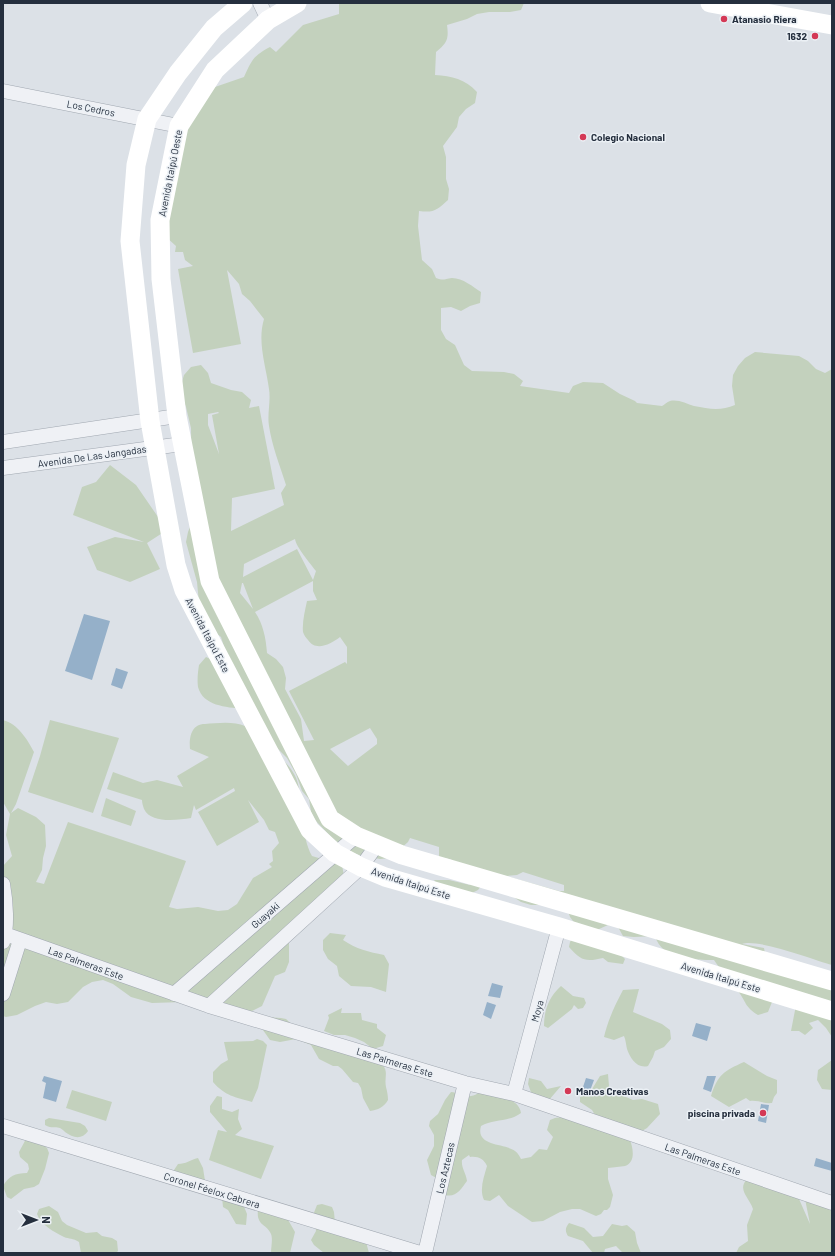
<svg xmlns="http://www.w3.org/2000/svg" width="835" height="1256" viewBox="0 0 835 1256" font-family="Barlow,sans-serif">
  <rect width="100%" height="100%" fill="#dce1e7"/>
  <path fill="#c3d1bd" fill-rule="evenodd" d="M 339,3 L 524,3 L 521,10 L 510,12 L 489,12 L 477,14 L 467,19 L 447,25 C 449,39 447,43 436,52 L 435,75 C 452,76 465,79 477,92 L 475,103 L 466,109 L 459,117 L 457,127 L 443,146 L 446,157 L 446,179 L 449,189 L 448,200 C 437,210 434,213 419,211 L 418,226 L 422,260 L 432,269 L 436,278 C 444,281 444,279 452,278 C 463,278 473,287 481,292 L 480,303 L 470,306 L 461,311 L 451,307 L 441,308 L 441,330 L 446,339 L 455,345 L 464,365 L 472,371 L 504,372 L 514,374 L 523,381 L 520,386 L 569,393 L 573,386 L 583,382 L 603,383 L 620,394 L 635,401 L 637,403 L 662,406 C 664,405 667,402 670,401 C 678,399 687,404 694,406 C 709,409 721,411 735,405 L 732,386 L 733,375 L 738,366 L 745,358 L 755,352 L 799,356 L 808,361 L 816,369 L 825,373 L 832,369 L 832,965 C 814,960 757,938 742,944 L 764,948 L 766,959 L 832,979 L 832,1037 L 826,1028 L 818,1020 L 809,1023 L 813,1028 L 805,1035 L 799,1031 L 791,1031 L 797,1000 L 772,1002 L 768,1012 L 758,1015 C 744,1006 747,1003 738,991 C 731,980 721,971 714,960 C 695,960 662,960 655,936 L 634,937 L 623,936 L 618,927 L 608,925 L 597,930 L 576,925 L 570,917 L 568,911 L 542,905 L 531,905 L 521,902 L 512,896 L 485,881 L 478,890 L 468,895 L 441,889 L 434,880 L 449,880 L 470,885 L 465,876 L 452,860 L 449,859 L 439,857 L 439,847 L 410,838 L 408,842 L 390,858 L 380,859 L 359,855 L 348,851 L 332,838 L 315,820 L 311,812 L 309,799 L 302,791 L 296,774 L 287,758 L 268,739 L 243,709 C 226,707 203,706 198,687 C 197,680 198,671 199,665 L 206,657 L 215,661 L 226,653 L 221,637 L 212,630 L 199,603 L 197,582 L 186,542 L 188,532 L 192,522 L 191,428 L 186,407 L 182,397 L 181,385 L 184,375 L 191,367 L 201,365 L 208,373 L 211,383 L 231,390 L 242,392 L 251,400 L 249,408 L 259,406 L 275,489 L 232,498 L 231,531 L 284,505 L 281,493 L 286,485 C 280,466 272,446 269,426 C 267,414 271,401 269,389 C 266,366 257,342 264,319 L 250,301 L 242,294 L 239,284 L 227,270 L 241,344 L 193,353 L 178,269 L 193,266 L 185,260 L 183,252 L 175,252 L 176,246 L 166,237 L 176,128 L 215,87 L 244,77 C 252,60 253,56 270,47 L 276,52 L 303,25 L 339,14 ZM 218,412 L 219,413 L 212,415 L 219,454 L 208,425 L 208,414 ZM 295,539 C 296,547 310,563 316,571 L 313,580 L 297,549 L 243,577 L 244,564 ZM 313,581 L 313,591 L 317,600 L 307,601 C 305,611 302,622 303,632 C 304,635 306,638 308,640 C 316,652 331,644 340,637 L 347,647 L 347,664 L 345,662 L 289,691 L 314,740 L 304,741 L 301,719 L 285,689 L 286,678 L 283,667 L 276,659 L 267,653 C 266,638 263,624 255,612 ZM 242,583 L 243,583 L 253,609 L 240,593 ZM 370,728 L 377,739 L 377,744 L 348,766 L 330,749 ZM 523,872 L 564,885 L 564,891 L 559,891 L 506,876 L 517,875 Z
    M 110,465 L 136,485 L 167,530 L 147,543 L 160,569 L 130,582 L 97,570 L 87,547 L 115,537 L 144,542 L 73,515 L 82,487 L 96,482 Z
    M 3,720 C 18,724 27,739 34,752 L 16,804 L 11,813 L 18,808 L 36,817 L 45,825 L 46,846 L 43,858 L 42,870 L 36,882 L 44,884 L 68,822 L 186,861 L 169,907 L 177,909 L 198,907 L 218,911 L 228,910 L 237,904 L 253,878 L 272,867 L 269,864 L 273,861 L 272,851 L 279,843 L 275,832 L 269,830 L 264,820 L 248,800 L 259,822 L 217,846 L 198,812 L 235,791 L 234,788 L 196,810 L 194,805 L 191,818 C 178,820 151,824 144,809 C 143,806 142,803 142,800 L 107,789 L 113,772 L 143,783 L 157,780 L 183,787 L 177,776 L 209,757 L 190,749 C 189,738 191,724 205,724 C 217,723 234,721 245,726 C 250,728 254,734 258,738 C 272,751 294,765 298,784 C 303,807 301,836 312,856 L 342,865 L 344,876 L 289,941 L 289,962 L 285,972 L 275,976 L 262,1006 L 252,1011 L 241,1014 L 183,1002 L 152,1003 L 131,997 L 113,984 L 103,980 L 92,982 L 83,987 L 68,1002 L 57,1004 L 46,1002 L 35,1006 L 17,1015 L 6,1017 L 3,1016 L 3,866 L 12,856 L 6,835 L 10,814 L 3,802 Z
    M 50,720 L 119,738 L 93,813 L 28,792 L 40,756 Z
    M 106,798 L 136,811 L 131,826 L 101,816 Z
    M 330,933 L 346,935 L 343,940 C 356,949 369,952 384,955 L 389,964 L 386,992 L 371,987 L 351,986 L 339,976 L 337,966 L 328,959 L 323,950 L 323,940 Z
    M 573,937 L 621,955 L 625,959 L 623,964 L 608,962 L 603,958 C 586,962 581,961 569,947 L 570,942 Z
    M 561,986 L 573,996 L 584,998 L 586,1003 L 583,1008 L 578,1009 L 574,1005 L 572,1009 L 548,1028 L 544,1026 C 544,1010 549,997 561,986 Z
    M 639,989 L 633,1012 L 662,1024 L 670,1030 L 671,1039 L 664,1047 L 655,1051 L 653,1057 L 648,1066 C 637,1069 630,1058 627,1049 C 626,1045 626,1041 624,1036 L 614,1040 L 604,1037 C 608,1020 615,1005 623,990 Z
    M 342,1008 L 341,1013 L 361,1013 L 362,1020 L 377,1024 L 377,1028 L 386,1035 L 383,1046 L 373,1049 L 364,1042 L 355,1038 L 345,1035 L 334,1035 L 324,1031 L 329,1018 L 328,1015 Z
    M 265,1017 L 281,1018 L 286,1019 L 298,1030 L 382,1064 C 389,1072 384,1077 386,1087 C 387,1091 388,1095 388,1100 C 384,1107 378,1110 370,1111 L 363,1098 L 361,1088 L 358,1083 L 353,1082 L 342,1069 L 338,1066 L 333,1066 L 319,1059 L 311,1045 L 296,1039 L 280,1042 L 270,1040 L 258,1023 Z
    M 257,1039 L 263,1041 L 267,1045 L 258,1088 L 252,1102 C 235,1097 225,1096 213,1082 L 213,1072 L 221,1064 L 228,1060 L 224,1042 L 253,1041 Z
    M 832,1060 L 832,1090 L 822,1089 L 817,1080 L 818,1070 Z
    M 744,1062 L 767,1076 L 777,1080 L 777,1093 L 774,1097 L 772,1103 C 765,1104 758,1100 750,1101 L 746,1098 L 729,1107 L 711,1096 C 718,1074 724,1071 744,1062 Z
    M 608,1074 L 609,1086 L 612,1091 L 633,1100 L 642,1099 L 658,1104 L 660,1114 L 647,1128 L 642,1131 L 595,1115 L 592,1110 L 580,1102 L 580,1097 L 585,1094 L 589,1094 L 600,1076 Z
    M 529,1078 L 541,1081 L 547,1089 L 561,1086 L 549,1100 L 532,1095 L 528,1084 Z
    M 72,1090 L 112,1102 L 106,1121 L 66,1108 Z
    M 451,1092 C 458,1092 465,1098 471,1096 C 474,1096 478,1093 481,1092 C 494,1095 519,1097 521,1113 C 509,1122 494,1119 481,1126 C 475,1147 505,1143 515,1151 C 518,1153 520,1157 521,1159 L 531,1157 L 539,1149 L 547,1150 L 553,1137 L 547,1130 L 550,1120 L 555,1118 L 562,1117 L 630,1140 C 633,1148 636,1162 625,1166 C 620,1167 614,1167 608,1168 L 608,1179 L 613,1195 L 610,1207 L 607,1210 L 604,1210 L 601,1214 L 596,1216 L 580,1209 L 572,1209 L 560,1212 L 543,1221 L 532,1222 L 508,1206 L 499,1195 L 490,1201 L 484,1200 C 479,1189 484,1177 487,1166 C 484,1159 478,1156 470,1157 L 469,1155 L 462,1160 C 461,1168 466,1173 467,1181 C 461,1189 456,1198 445,1195 L 440,1180 L 431,1175 L 427,1160 L 434,1146 L 434,1135 L 429,1126 L 430,1121 L 438,1114 L 445,1100 Z
    M 217,1096 L 222,1097 L 222,1109 L 232,1112 L 239,1109 L 238,1119 L 242,1129 L 235,1135 L 274,1146 L 261,1179 L 209,1160 L 218,1130 L 227,1132 L 210,1112 L 210,1106 Z
    M 49,1118 L 80,1123 L 85,1126 L 88,1131 C 82,1140 73,1138 65,1132 C 64,1131 62,1129 60,1128 C 55,1126 52,1129 45,1125 L 45,1120 Z
    M 35,1137 L 47,1148 L 49,1153 L 45,1169 L 39,1184 L 34,1187 L 24,1189 L 11,1199 L 7,1197 L 3,1186 C 9,1176 15,1173 27,1173 L 29,1169 L 28,1164 L 20,1157 L 19,1152 L 26,1139 Z
    M 198,1158 L 203,1168 L 205,1181 L 172,1173 L 178,1164 C 186,1164 190,1160 198,1158 Z
    M 747,1179 L 799,1199 L 810,1224 L 805,1199 L 832,1194 L 832,1253 L 736,1253 L 739,1247 L 748,1241 L 747,1225 L 753,1209 C 749,1197 737,1190 747,1179 Z
    M 222,1197 L 243,1204 L 247,1214 L 246,1225 L 236,1224 L 228,1210 L 223,1207 Z
    M 322,1204 L 332,1207 L 334,1212 L 335,1223 L 366,1242 L 369,1253 L 324,1253 L 314,1245 L 311,1240 L 316,1231 L 313,1215 L 317,1205 Z
    M 49,1206 L 58,1212 L 62,1221 L 67,1225 L 86,1233 L 97,1232 L 102,1236 L 112,1238 L 117,1241 L 118,1251 L 116,1253 L 81,1253 L 79,1242 C 73,1238 69,1239 64,1237 C 54,1232 41,1225 37,1214 L 39,1209 Z
    M 258,1210 L 287,1218 L 295,1232 L 290,1253 L 271,1253 C 271,1247 273,1239 271,1234 C 267,1224 256,1226 258,1210 Z
    M 569,1223 L 584,1228 L 593,1237 L 603,1236 L 612,1224 L 622,1226 L 627,1225 L 635,1232 L 637,1243 L 641,1253 L 623,1253 L 616,1246 L 605,1249 L 604,1253 L 593,1253 L 583,1241 L 568,1236 C 565,1231 565,1228 569,1223 Z"/>
  <path fill="#95b0c9" d="M 84,614 L 110,621 L 92,680 L 65,671 Z
    M 116,668 L 128,672 L 122,689 L 111,685 Z
    M 492,983 L 503,986 L 500,998 L 488,996 Z
    M 487,1002 L 496,1005 L 491,1019 L 483,1015 Z
    M 696,1023 L 711,1027 L 707,1041 L 692,1036 Z
    M 44,1076 L 62,1081 L 56,1102 L 43,1098 L 46,1083 L 42,1081 Z
    M 707,1076 L 716,1076 L 711,1092 L 703,1089 Z
    M 586,1078 L 594,1080 L 588,1096 L 581,1093 Z
    M 761,1104 L 769,1105 L 766,1123 L 758,1121 Z
    M 816,1158 L 832,1163 L 832,1171 L 814,1166 Z"/>
  <g fill="none" stroke-linecap="round" stroke-linejoin="round">
    <defs>
      <path id="street" d="M 260,3 L 268,20
        M 3,91 L 179,126
        M 3,442 L 177,416
        M 3,468 L 182,444
        M 3,884 C 6,901 8,927 3,942
        M 5,934 L 209,1006 L 465,1083 L 514,1094 L 832,1203
        M 3,994 L 20,940
        M 174,994 L 356,836
        M 209,1006 L 361,867 L 377,845
        M 514,1094 L 559,927
        M 3,1126 L 420,1253
        M 425,1253 L 465,1083"/>
    </defs>
    <use href="#street" stroke="#a1a8b1" stroke-width="15"/>
    <use href="#street" stroke="#eff1f5" stroke-width="14"/>
    <path stroke="#fff" stroke-width="19" d="M 243,3 L 214,28 L 178,73 L 147,119 L 136,165 L 130,241 L 150,421 L 176,565 L 184,590 L 310,830 L 335,853 L 361,867 L 385,877 L 559,927 L 832,1011
      M 297,3 L 268,20 L 215,70 L 179,126 L 160,220 L 161,279 L 177,416 L 210,581 L 330,819 L 356,836 L 402,855 L 832,981
      M 710,3 L 832,25"/>
  </g>
  <g fill="#d43956" stroke="#ebf0f5" stroke-width="1.5">
    <circle cx="724" cy="19" r="4"/>
    <circle cx="815" cy="36" r="4"/>
    <circle cx="583" cy="137" r="4"/>
    <circle cx="568" cy="1091" r="4"/>
    <circle cx="763" cy="1113" r="4"/>
  </g>
  <g text-anchor="middle" stroke-width="3" stroke-linejoin="round" paint-order="stroke">
    <g font-size="10" font-weight="bold" fill="#252f3e" stroke="#ebf0f5" text-anchor="start">
      <text x="732" y="23">Atanasio Riera</text>
      <text x="807" y="40" text-anchor="end">1632</text>
      <text x="591" y="141">Colegio Nacional</text>
      <text x="576" y="1095">Manos Creativas</text>
      <text x="755" y="1117" text-anchor="end">piscina privada</text>
    </g>
    <g font-size="10" fill="#252f3e" stroke="#ebf0f5">
      <text transform="translate(91 108) rotate(11)" y="4">Los Cedros</text>
      <text transform="translate(170 173) rotate(-79)" y="4">Avenida Itaipú Oeste</text>
      <text transform="translate(92 456) rotate(-8)" y="4">Avenida De Las Jangadas</text>
      <text transform="translate(208 635) rotate(62)" y="4">Avenida Itaipú Este</text>
      <text transform="translate(411 883) rotate(18)" y="4">Avenida Itaipú Este</text>
      <text transform="translate(265 915) rotate(-41)" y="4">Guayaki</text>
      <text transform="translate(86 963) rotate(20)" y="4">Las Palmeras Este</text>
      <text transform="translate(721 977) rotate(17)" y="4">Avenida Itaipú Este</text>
      <text transform="translate(537 1011) rotate(-75)" y="4">Moya</text>
      <text transform="translate(395 1062) rotate(17)" y="4">Las Palmeras Este</text>
      <text transform="translate(703 1159) rotate(19)" y="4">Las Palmeras Este</text>
      <text transform="translate(445 1168) rotate(-77)" y="4">Los Aztecas</text>
      <text transform="translate(212 1190) rotate(17)" y="4">Coronel Féelox Cabrera</text>
    </g>
  </g>
  <rect width="835" height="1256" fill="none" stroke="#252f3e" stroke-width="8"/>
  <g transform="translate(36 1220) rotate(90)" stroke="#ebf0f5" stroke-width="3" paint-order="stroke">
  <path d="M0-3L7 15L0 10L-7 15Z" fill="#252f3e"/>
  <text y="-6" font-size="11" font-weight="bold" text-anchor="middle" fill="#252f3e">N</text>
  </g>
</svg>
